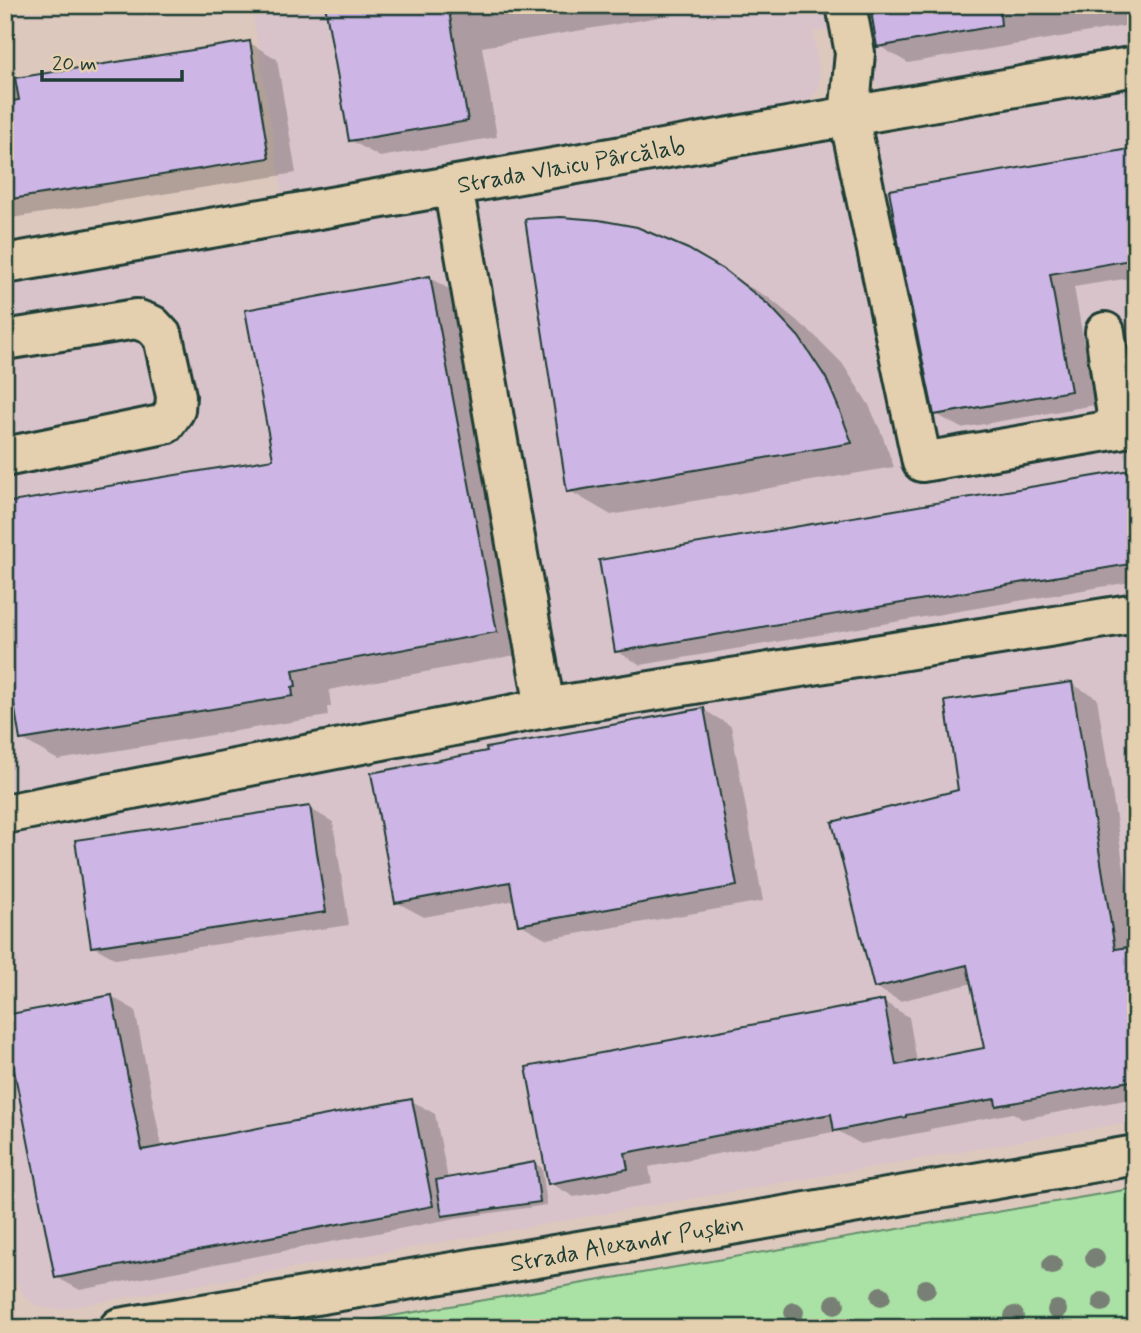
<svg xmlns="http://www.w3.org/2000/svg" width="1141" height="1333" viewBox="0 0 1141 1333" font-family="Mynerve,sans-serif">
  <rect width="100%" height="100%" fill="#ddc8be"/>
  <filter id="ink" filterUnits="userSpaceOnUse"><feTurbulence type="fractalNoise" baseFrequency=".0143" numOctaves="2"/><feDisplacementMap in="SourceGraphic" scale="14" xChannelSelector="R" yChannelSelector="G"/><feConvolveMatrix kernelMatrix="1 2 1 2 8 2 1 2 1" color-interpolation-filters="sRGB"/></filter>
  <g filter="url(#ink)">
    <path fill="#d8c3ca" d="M 251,5 L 1136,5 L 1136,45 L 887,91 L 881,91 L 873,79 L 863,24 L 813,32 L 820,78 L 818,90 L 812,98 L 805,102 L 282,193 Z
      M 1136,87 L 1136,1121 L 60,1309 L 47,1309 L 35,1305 L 23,1295 L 15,1277 L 5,1223 L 5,282 L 892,132 Z"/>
    <path fill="#aae1a4" stroke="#648f6c" stroke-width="2" d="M 1136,1188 L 1136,1328 L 322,1328 Z"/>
    <path fill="#0003" d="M 327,5 L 729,5 L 482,47 L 497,137 L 380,157 L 350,140 Z
      M 872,5 L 1136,5 L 1136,24 L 908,63 L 879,46 Z
      M 250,43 L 277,59 L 296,173 L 5,219 L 5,51 L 10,81 Z
      M 1136,150 L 1136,277 L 1074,287 L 1095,405 L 961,428 L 936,414 Z
      M 687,251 L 769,298 L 811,332 L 842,363 L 869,405 L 881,432 L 894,467 L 611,515 L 568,490 Z
      M 430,278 L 466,299 L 532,652 L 329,690 L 331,707 L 327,707 L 328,716 L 58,760 L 22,739 L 275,460 Z
      M 1136,470 L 1136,581 L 641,665 L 616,651 Z
      M 1072,684 L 1097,698 L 1136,944 L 1136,1098 L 1022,1119 L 1013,1113 L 930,1129 L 930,1131 L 861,1144 L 838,1131 L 649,1167 L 652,1183 L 574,1197 L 550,1183 L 884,1002 L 909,1017 L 917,1062 L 986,1049 L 973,983 L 900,1001 L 875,987 L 960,792 Z
      M 704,710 L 731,726 L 763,901 L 547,939 L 520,924 L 516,900 L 424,917 L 396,902 Z
      M 309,808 L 333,822 L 349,925 L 116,959 L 92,946 Z
      M 112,997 L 135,1010 L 162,1148 L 412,1101 L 435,1114 L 448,1179 L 534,1163 L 542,1168 L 547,1205 L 456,1218 L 80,1290 L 56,1277 Z"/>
    <path fill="#cdb6e5" stroke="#1f3d34" stroke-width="2" d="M 325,5 L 448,5 L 468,121 L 349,141 Z
      M 870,5 L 999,5 L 1001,25 L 877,47 Z
      M 250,41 L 269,158 L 5,200 L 5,102 L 19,100 L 15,78 Z
      M 1136,148 L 1136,259 L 1050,274 L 1071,391 L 934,415 L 901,258 L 889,190 Z
      M 561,217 L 599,220 L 637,227 L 688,249 L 726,271 L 769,305 L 799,337 L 826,378 L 838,406 L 852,443 L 567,492 L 525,219 Z
      M 430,276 L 497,632 L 293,670 L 296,686 L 292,687 L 293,696 L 20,740 L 5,649 L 5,503 L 273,459 L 245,310 Z
      M 1136,469 L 1136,563 L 615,652 L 599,560 Z
      M 1072,682 L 1115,949 L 1136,946 L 1136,1080 L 996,1106 L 995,1099 L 906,1115 L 906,1117 L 834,1131 L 831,1114 L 625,1153 L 628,1169 L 548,1184 L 526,1067 L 884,1000 L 896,1065 L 984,1048 L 967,965 L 874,988 L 832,822 L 958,790 L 945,701 Z
      M 704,708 L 737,886 L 518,925 L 510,882 L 395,903 L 371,773 L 487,751 L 486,748 Z
      M 310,806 L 326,912 L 91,947 L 75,840 Z
      M 112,995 L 142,1150 L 412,1099 L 433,1206 L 55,1278 L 5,1024 L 5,1015 Z
      M 535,1162 L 540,1202 L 442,1216 L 436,1180 Z"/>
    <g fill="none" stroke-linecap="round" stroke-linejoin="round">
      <defs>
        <path id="minor" d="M 846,5 L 855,53 L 849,117 L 922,462 L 1119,429 L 1105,332
          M 5,264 L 1136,66
          M 5,340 L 136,319 L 152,325 L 163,337 L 176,396 L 175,410 L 165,424 L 5,457
          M 545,708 L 1136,613
          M 5,814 L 545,708 L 453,186"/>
        <path id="major" d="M 119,1328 L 638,1241 L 1136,1155"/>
      </defs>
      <use href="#minor" stroke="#1f3d34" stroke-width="44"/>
      <use href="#major" stroke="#1f3d34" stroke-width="44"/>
      <use href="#minor" stroke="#e4cfae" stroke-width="38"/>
      <use href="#major" stroke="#e4cfae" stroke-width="38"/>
    </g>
    <g fill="#788075">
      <circle cx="1095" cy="1258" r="10"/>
      <circle cx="1052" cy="1265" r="10"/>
      <circle cx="926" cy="1289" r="10"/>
      <circle cx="881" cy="1296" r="10"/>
      <circle cx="1102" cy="1302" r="10"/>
      <circle cx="835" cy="1304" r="10"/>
      <circle cx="1057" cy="1310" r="10"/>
      <circle cx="794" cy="1312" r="10"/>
      <circle cx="1014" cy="1316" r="10"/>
    </g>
  </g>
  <g text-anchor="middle" stroke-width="5" stroke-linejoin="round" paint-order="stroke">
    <g font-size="24" fill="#1f3d34" stroke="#e4cfae">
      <text transform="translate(571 165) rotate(-10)" y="8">Strada Vlaicu Pârcălab</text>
      <text transform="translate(627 1243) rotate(-10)" y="8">Strada Alexandr Pușkin</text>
    </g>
  </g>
  <rect width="1141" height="1333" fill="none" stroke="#e4cfae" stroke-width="28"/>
  <rect x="14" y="14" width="1113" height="1305" fill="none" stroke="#1f3d34" stroke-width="2.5" filter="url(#ink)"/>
  <path d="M42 70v10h140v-10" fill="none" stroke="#1f3d34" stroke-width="3.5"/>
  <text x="52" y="70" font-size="21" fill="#1f3d34" stroke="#e4cfae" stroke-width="5" paint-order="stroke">20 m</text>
</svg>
